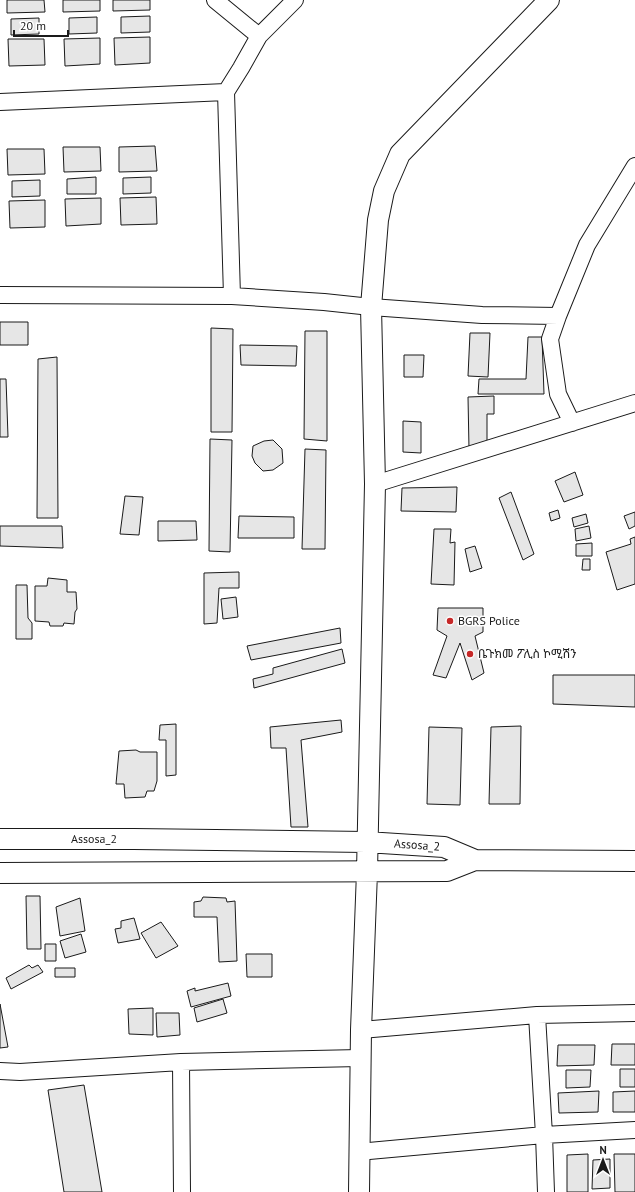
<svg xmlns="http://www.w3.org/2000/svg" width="635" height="1192" viewBox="0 0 635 1192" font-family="'PT Sans','Noto Sans Ethiopic',sans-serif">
  <rect width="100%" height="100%" fill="#fff"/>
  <path fill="#e6e6e6" stroke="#1a1a1a" d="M 7,0 L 44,0 L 45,12 L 7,13 Z
    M 63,0 L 100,0 L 100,11 L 63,12 Z
    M 113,0 L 150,0 L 150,10 L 113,11 Z
    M 150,16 L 150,32 L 121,33 L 121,17 Z
    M 97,17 L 97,33 L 69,34 L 69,18 Z
    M 39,18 L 39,34 L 11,35 L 11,19 Z
    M 150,37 L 150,63 L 115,65 L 114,38 Z
    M 100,38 L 100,64 L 65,66 L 64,39 Z
    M 8,39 L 44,39 L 45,65 L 9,66 Z
    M 155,146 L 157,171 L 119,172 L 119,147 Z
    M 63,147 L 100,147 L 101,171 L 64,172 Z
    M 7,149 L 44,149 L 45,174 L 8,175 Z
    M 96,177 L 96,194 L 67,194 L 67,179 Z
    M 151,177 L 151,193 L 123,194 L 123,178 Z
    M 40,180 L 40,196 L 12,197 L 12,181 Z
    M 156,197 L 157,224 L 121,225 L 120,198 Z
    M 101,198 L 101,224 L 66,226 L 65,199 Z
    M 45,200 L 45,227 L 10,228 L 9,201 Z
    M 0,322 L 28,322 L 28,345 L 0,345 Z
    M 211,328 L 233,329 L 232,432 L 211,432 Z
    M 305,331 L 327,331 L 327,441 L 304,439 Z
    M 470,333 L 490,333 L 488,377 L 468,376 Z
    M 528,337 L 542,337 L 544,394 L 478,394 L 479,379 L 526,379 Z
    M 240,345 L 297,346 L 296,366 L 241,365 Z
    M 404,355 L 424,355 L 423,377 L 404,377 Z
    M 57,357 L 58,518 L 37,518 L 38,359 Z
    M 0,379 L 6,379 L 8,437 L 0,437 Z
    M 494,396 L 494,414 L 487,414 L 487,449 L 469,449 L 468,397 Z
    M 403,421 L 421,422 L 421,453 L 403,452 Z
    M 210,439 L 232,440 L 230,552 L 209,551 Z
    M 273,440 L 282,449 L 283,463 L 273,470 L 263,471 L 255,463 L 252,456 L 253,446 L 264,441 Z
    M 305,449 L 326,450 L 325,549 L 302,549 Z
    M 575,472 L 583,495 L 564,502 L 555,481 Z
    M 457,487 L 456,512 L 401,511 L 402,488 Z
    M 511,492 L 534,554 L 523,560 L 499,498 Z
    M 125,496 L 143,497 L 139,535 L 120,534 Z
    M 558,510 L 560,518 L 551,521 L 549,513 Z
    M 635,512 L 635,526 L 629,529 L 624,516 Z
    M 586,514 L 588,523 L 574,527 L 572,518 Z
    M 239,516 L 294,517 L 294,538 L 238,538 Z
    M 158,521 L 196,521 L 197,540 L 158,541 Z
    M 0,526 L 62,526 L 63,548 L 0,546 Z
    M 589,526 L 591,538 L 576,541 L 575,529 Z
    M 434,529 L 451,529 L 450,543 L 455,542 L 454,585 L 431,584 Z
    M 635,537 L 635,584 L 617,590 L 606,552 L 631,544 L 630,539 Z
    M 592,543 L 592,556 L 576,556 L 576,544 Z
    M 475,546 L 482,568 L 470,572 L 465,549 Z
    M 583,559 L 590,559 L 590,570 L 582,570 Z
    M 239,572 L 239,588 L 219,588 L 217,623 L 204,624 L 204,573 Z
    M 48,578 L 67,580 L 67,592 L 76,592 L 77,609 L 75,612 L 74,624 L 64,623 L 63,626 L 50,626 L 49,622 L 35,621 L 35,586 L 47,586 Z
    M 16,585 L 27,585 L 28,618 L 32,623 L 32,639 L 16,639 Z
    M 236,597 L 238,617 L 223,619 L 221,599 Z
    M 438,608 L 483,608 L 483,632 L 475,636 L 484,673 L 472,680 L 460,643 L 446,678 L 433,675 L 447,636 L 437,630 Z
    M 340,628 L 341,643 L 251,660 L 247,646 Z
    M 342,649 L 345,663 L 254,688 L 253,679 L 273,674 L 273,668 Z
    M 553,675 L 635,675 L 635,707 L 553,704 Z
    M 341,720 L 342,732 L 301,740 L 308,827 L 291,827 L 286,748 L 271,748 L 270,727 Z
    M 176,724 L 176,775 L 166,776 L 166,740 L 159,740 L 160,725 Z
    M 521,726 L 520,804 L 489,804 L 491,727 Z
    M 429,727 L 462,728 L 460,805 L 427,804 Z
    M 136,750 L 140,752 L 157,752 L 157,781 L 154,791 L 147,791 L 145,797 L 125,798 L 124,784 L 116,784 L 119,751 Z
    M 26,896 L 40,896 L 41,949 L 27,949 Z
    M 203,897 L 226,898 L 227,902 L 235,901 L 237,961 L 219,962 L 217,917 L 194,917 L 194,902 L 201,901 Z
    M 80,898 L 85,931 L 60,936 L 56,907 Z
    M 134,918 L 140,939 L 118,943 L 115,929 L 121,928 L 121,921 Z
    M 161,922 L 178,946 L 156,958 L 141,933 Z
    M 81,934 L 86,952 L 65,958 L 60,941 Z
    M 45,944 L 56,944 L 56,961 L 45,961 Z
    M 246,954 L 272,954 L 272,977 L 247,977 Z
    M 29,965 L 32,968 L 38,965 L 43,972 L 11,989 L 6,978 Z
    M 55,968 L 75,968 L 75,977 L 55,977 Z
    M 228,983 L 231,996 L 191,1007 L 187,991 L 195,988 L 195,991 Z
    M 223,999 L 227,1013 L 197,1022 L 194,1008 Z
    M 0,1004 L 8,1047 L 0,1048 Z
    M 153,1008 L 153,1035 L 129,1034 L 128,1009 Z
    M 156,1013 L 179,1013 L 180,1035 L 157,1037 Z
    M 612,1044 L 635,1044 L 635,1065 L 611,1065 Z
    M 558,1045 L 595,1045 L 594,1065 L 557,1066 Z
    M 620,1069 L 635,1069 L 635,1087 L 620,1087 Z
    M 566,1070 L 591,1070 L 590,1087 L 566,1088 Z
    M 84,1085 L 102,1192 L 64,1192 L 48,1090 Z
    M 599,1091 L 598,1112 L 559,1113 L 558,1093 Z
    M 635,1091 L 635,1112 L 613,1112 L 613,1092 Z
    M 588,1154 L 588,1192 L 567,1192 L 567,1155 Z
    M 614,1154 L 635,1154 L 635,1192 L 615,1192 Z
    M 610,1159 L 610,1188 L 592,1189 L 593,1160 Z"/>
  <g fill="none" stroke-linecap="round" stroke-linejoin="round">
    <defs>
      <path id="minor" d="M 215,0 L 259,36
        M 0,102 L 226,92
        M 0,295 L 232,296 L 324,302 L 371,307 L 482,315 L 558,316
        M 232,296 L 226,92 L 241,68 L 259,36 L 295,0
        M 572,423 L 558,394 L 550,339 L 558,316 L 587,245 L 635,166
        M 375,484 L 635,403
        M 537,1015 L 544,1135 L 546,1192
        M 361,1030 L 537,1015 L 635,1013
        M 181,1062 L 182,1192
        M 0,1071 L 20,1072 L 181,1062 L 360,1058
        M 358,1152 L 544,1135 L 635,1130"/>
      <path id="tertiary" d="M 0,839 L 134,839 L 366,842 L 444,847 L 475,860
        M 0,873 L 447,871 L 475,860 L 635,861
        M 359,1192 L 361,1030 L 367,872 L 375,484 L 371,307 L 378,220 L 384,191 L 400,154 L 549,0"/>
    </defs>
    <use href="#minor" stroke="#1a1a1a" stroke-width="18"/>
    <use href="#tertiary" stroke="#1a1a1a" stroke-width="22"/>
    <use href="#minor" stroke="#fff" stroke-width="16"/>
    <use href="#tertiary" stroke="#fff" stroke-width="20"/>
  </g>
  <g fill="#c62828" stroke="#fff" stroke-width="1.5">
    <circle cx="450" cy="621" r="4"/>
    <circle cx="470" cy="654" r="4"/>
  </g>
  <g text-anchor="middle" stroke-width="3" stroke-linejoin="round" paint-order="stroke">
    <g font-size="12" fill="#1a1a1a" stroke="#fff" text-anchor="start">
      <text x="458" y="625">BGRS Police</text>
      <text x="478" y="658">ቤጉክመ ፖሊስ ኮሚሽን</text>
    </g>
    <g font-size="12" fill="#1a1a1a" stroke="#fff">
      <text x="94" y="843">Assosa_2</text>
      <text transform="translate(417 845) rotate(4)" y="4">Assosa_2</text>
    </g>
  </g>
  <g transform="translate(603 1160)" stroke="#ffffff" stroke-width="3" paint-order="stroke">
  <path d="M0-3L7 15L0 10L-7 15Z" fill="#1a1a1a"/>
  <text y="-6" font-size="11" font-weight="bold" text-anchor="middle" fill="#1a1a1a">N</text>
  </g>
  <path d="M14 30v6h54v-6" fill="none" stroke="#1a1a1a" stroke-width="2"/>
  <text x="20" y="30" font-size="12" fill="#1a1a1a" stroke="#ffffff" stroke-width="3" paint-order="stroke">20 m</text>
</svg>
